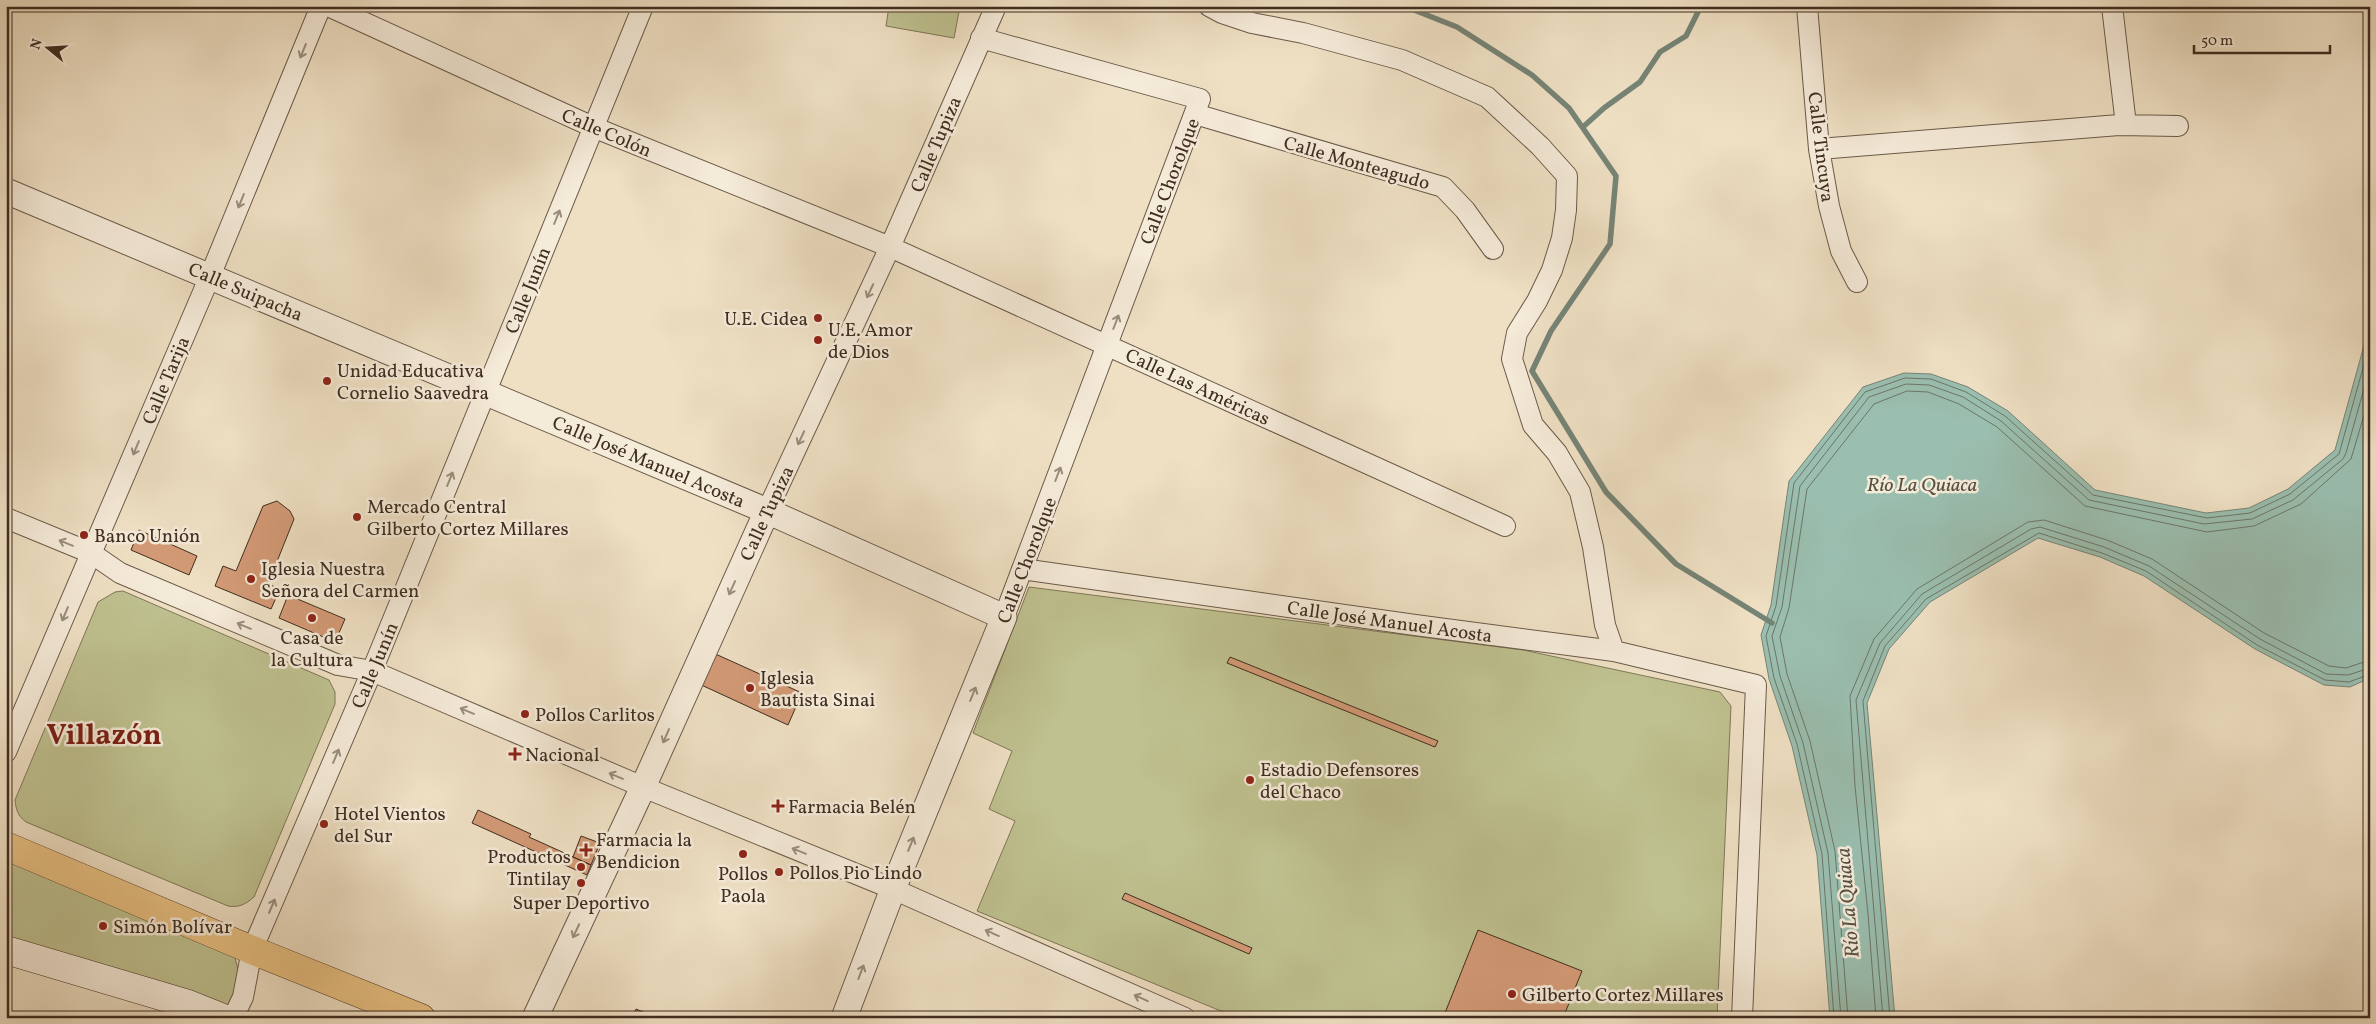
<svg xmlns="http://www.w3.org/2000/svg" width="2376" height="1024" viewBox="0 0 2376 1024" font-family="Vollkorn,serif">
  <rect width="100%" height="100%" fill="#efe0c4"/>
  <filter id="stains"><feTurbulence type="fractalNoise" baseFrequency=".004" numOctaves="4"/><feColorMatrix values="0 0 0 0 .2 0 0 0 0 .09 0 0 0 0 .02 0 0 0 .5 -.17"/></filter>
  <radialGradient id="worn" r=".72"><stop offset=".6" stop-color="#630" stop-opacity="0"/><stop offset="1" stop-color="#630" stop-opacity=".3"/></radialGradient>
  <path fill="#bfc190" stroke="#7f7758" d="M 889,6 L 960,6 L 954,38 L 886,26 Z
    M 1029,587 L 1523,650 L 1720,692 L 1731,706 L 1717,1018 L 1238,1018 L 977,911 L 1015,821 L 989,809 L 1012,751 L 973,733 Z
    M 123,591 L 329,680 L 335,692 L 335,704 L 254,897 C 246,904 239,908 228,906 L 26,822 C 18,816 16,810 15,800 L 98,602 L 115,592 Z
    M 6,858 L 234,954 L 240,977 L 229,1008 L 6,939 Z"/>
  <path fill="#9abeaf" stroke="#768476" d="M 2370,324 L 2370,678 L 2350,687 L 2324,685 L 2255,649 L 2144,576 L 2100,557 L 2038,538 L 1930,602 L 1889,649 L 1867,703 L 1895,1018 L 1830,1018 L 1817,855 L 1792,746 L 1769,679 L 1761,635 L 1771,605 L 1789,481 L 1863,387 L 1904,373 L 1931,374 L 1968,387 L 2008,411 L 2095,490 L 2206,513 L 2249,508 L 2288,489 L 2335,450 Z"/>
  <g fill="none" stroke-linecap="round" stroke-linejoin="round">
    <path stroke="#6c7668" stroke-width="1" d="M 1834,1018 L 1822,854 L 1797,744 L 1774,678 L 1766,636 L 1776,606 L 1794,483 L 1865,392 L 1905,378 L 1931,379 L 1966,392 L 2005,416 L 2093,495 L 2207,518 L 2250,513 L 2290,494 L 2339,454 L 2370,343
      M 1841,1018 L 1828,853 L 1803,743 L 1780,676 L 1772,636 L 1782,607 L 1800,486 L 1869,397 L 1906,384 L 1929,385 L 1963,397 L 2001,421 L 2089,500 L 2204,524 L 2252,519 L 2293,500 L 2343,459 L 2346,453 L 2370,367
      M 1848,1018 L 1835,851 L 1810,741 L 1787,674 L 1780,637 L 1789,608 L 1807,489 L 1874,404 L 1907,391 L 1928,392 L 1959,404 L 1997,427 L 2085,506 L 2207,532 L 2254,526 L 2301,504 L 2351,459 L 2370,395
      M 1876,1018 L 1868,914 L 1855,786 L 1850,696 L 1874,639 L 1917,589 L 2028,522 L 2044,520 L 2107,540 L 2152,559 L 2264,633 L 2329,666 L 2346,668 L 2370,660
      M 1883,1018 L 1856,700 L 1880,643 L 1922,594 L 2031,529 L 2040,527 L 2104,547 L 2149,566 L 2260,639 L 2326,674 L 2348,675 L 2370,668
      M 1890,1018 L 1863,701 L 1885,646 L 1926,599 L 2039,533 L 2102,553 L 2146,571 L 2257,645 L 2325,680 L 2349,682 L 2370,674"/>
    <path stroke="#768476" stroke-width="5.5" d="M 1404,6 L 1457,27 L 1532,75 L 1569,108 L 1616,176 L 1610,244 L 1551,331 L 1532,371 L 1606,492 L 1676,564 L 1772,623
      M 1583,127 L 1604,108 L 1640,82 L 1660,52 L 1686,36 L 1701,6"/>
  </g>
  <path fill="#d39a76" stroke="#3f2d20" d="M 277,501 L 290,511 L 294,519 L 268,584 L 280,589 L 271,609 L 215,586 L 223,566 L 236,571 L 263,506 Z
    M 139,530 L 197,556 L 189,575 L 131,550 Z
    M 288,595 L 345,619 L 335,642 L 279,618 Z
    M 711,652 L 802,693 L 788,725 L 697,683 Z
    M 1230,657 L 1438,741 L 1435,747 L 1227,663 Z
    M 478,810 L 531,834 L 529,837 L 591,865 L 587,875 L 472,823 Z
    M 581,836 L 600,843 L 591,865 L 573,857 Z
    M 1125,893 L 1252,948 L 1249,954 L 1122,899 Z
    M 1478,930 L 1582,971 L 1563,1018 L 1443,1018 Z
    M 636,1009 L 658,1018 L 632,1018 Z"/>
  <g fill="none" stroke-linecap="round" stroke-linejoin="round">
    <defs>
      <path id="minor" d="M 328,6 L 593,127 L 890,247 L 1505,526
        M 1209,6 L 1222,13 L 1252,23 L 1303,33 L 1402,60 L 1487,97 L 1540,146 L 1567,176 L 1566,210 L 1562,238 L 1552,270 L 1537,301 L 1517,333 L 1512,359 L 1533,425 L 1557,453 L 1580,492 L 1593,547 L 1605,625 L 1614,651
        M 1807,6 L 1819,149 L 1829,206 L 1841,251 L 1857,282
        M 2112,6 L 2126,125
        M 981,38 L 1200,99 L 1004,617
        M 1195,114 L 1443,187 L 1465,210 L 1493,249
        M 1819,149 L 2119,125 L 2178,126
        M 767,511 L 890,247 L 996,6
        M 6,518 L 91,553 L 120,573 L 338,665 L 372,671 L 643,787 L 893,889 L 1185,1018
        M 1022,569 L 1415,625 L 1614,651 L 1756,685 L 1742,1018
        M 6,752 L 210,276 L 321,6
        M 233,1018 L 243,997 L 252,950 L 372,671 L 643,6"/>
      <path id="tertiary" d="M 6,191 L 767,511 L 1004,617 L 893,889 L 844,1018
        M 535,1018 L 643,787 L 767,511"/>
      <path id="secondary" d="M 6,950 L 188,1004 L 223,1018"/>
      <path id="trunk" d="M 6,846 L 252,950 L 421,1018"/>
    </defs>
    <use href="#minor" stroke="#6b5a49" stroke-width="22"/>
    <use href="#tertiary" stroke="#6b5a49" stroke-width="27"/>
    <use href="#secondary" stroke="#3f2d20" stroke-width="29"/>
    <use href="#trunk" stroke="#3f2d20" stroke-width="29"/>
    <use href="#minor" stroke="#f5ebd9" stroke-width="20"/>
    <use href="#tertiary" stroke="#f5ebd9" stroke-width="25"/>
    <use href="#secondary" stroke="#f5ebd9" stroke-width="28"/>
    <use href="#trunk" stroke="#e8c082" stroke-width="28"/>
  </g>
  <defs><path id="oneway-shaft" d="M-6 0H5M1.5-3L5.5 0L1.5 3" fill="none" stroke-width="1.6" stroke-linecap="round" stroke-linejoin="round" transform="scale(1.25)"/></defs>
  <g stroke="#9a8c7c">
    <use href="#oneway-shaft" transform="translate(303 51) rotate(112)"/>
    <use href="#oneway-shaft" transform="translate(241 201) rotate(112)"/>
    <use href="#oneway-shaft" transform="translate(557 217) rotate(-68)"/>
    <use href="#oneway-shaft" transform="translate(870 291) rotate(115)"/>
    <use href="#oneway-shaft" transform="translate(1116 322) rotate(-69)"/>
    <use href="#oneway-shaft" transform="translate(801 438) rotate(115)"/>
    <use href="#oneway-shaft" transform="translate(136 448) rotate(113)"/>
    <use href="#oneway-shaft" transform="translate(1058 474) rotate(-69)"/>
    <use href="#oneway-shaft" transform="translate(450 479) rotate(-68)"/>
    <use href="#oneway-shaft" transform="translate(66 543) rotate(-158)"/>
    <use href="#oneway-shaft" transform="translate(732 588) rotate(114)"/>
    <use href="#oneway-shaft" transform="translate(65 614) rotate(113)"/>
    <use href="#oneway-shaft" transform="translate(244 626) rotate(-157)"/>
    <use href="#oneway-shaft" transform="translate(973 694) rotate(-68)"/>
    <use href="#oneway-shaft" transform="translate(467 711) rotate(-157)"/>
    <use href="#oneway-shaft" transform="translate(666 736) rotate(114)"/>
    <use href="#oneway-shaft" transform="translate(336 756) rotate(-67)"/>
    <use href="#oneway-shaft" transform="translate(616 776) rotate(-157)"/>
    <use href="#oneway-shaft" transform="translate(911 844) rotate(-68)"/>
    <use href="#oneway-shaft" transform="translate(799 851) rotate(-158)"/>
    <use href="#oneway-shaft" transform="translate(272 906) rotate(-67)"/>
    <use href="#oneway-shaft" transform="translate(576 931) rotate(115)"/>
    <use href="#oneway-shaft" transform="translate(992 933) rotate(-156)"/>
    <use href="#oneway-shaft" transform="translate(861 972) rotate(-69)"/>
    <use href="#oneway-shaft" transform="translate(1141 998) rotate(-156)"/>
  </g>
  <g fill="#8f2418" stroke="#f5ebd9" stroke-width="2">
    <circle cx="818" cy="318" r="5"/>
    <circle cx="818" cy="340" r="5"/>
    <circle cx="327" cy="381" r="5"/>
    <circle cx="357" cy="517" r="5"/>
    <circle cx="84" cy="535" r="5"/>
    <circle cx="251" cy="579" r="5"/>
    <circle cx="312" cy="618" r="5"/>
    <circle cx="750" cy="688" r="5"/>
    <circle cx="525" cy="714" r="5"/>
    <path d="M512.5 746.5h5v5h5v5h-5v5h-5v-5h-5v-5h5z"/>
    <circle cx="1250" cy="780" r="5"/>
    <path d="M775.5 798.5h5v5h5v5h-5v5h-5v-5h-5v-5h5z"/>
    <circle cx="324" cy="824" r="5"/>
    <path d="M583.5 842.5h5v5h5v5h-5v5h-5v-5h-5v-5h5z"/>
    <circle cx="743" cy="854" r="5"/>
    <circle cx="581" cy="867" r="5"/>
    <circle cx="779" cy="872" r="5"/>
    <circle cx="581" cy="883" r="5"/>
    <circle cx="103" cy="926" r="5"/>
    <circle cx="1512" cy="994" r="5"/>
  </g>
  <g text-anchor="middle" stroke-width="5" stroke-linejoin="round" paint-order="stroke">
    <g font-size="19" fill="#3f2d20" stroke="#f5ebd9">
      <text transform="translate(607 132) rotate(23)" y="7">Calle Colón</text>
      <text transform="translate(935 144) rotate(-67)" y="7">Calle Tupiza</text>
      <text transform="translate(1822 147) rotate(83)" y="7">Calle Tincuya</text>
      <text transform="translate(1357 162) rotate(16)" y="7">Calle Monteagudo</text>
      <text transform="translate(1169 181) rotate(-69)" y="7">Calle Chorolque</text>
      <text transform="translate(527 290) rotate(-68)" y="7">Calle Junín</text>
      <text transform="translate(246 291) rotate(23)" y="7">Calle Suipacha</text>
      <text transform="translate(165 380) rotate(-67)" y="7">Calle Tarija</text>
      <text transform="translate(1198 386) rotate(25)" y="7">Calle Las Américas</text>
      <text transform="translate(649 461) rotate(23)" y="7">Calle José Manuel Acosta</text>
      <text transform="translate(766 513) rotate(-65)" y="7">Calle Tupiza</text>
      <text transform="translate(1026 560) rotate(-69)" y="7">Calle Chorolque</text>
      <text transform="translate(1390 621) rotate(8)" y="7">Calle José Manuel Acosta</text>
      <text transform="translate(374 665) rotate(-67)" y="7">Calle Junín</text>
    </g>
    <g font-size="19" fill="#3f2d20" stroke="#f5ebd9" text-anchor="start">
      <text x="808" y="325" text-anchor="end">U.E. Cidea</text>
      <text x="828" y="336">U.E. Amor<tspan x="828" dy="22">de Dios</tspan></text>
      <text x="337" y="377">Unidad Educativa<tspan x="337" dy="22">Cornelio Saavedra</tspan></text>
      <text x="367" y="513">Mercado Central<tspan x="367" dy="22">Gilberto Cortez Millares</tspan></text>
      <text x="94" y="542">Banco Unión</text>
      <text x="261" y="575">Iglesia Nuestra<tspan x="261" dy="22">Señora del Carmen</tspan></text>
      <text x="312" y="644" text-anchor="middle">Casa de<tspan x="312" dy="22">la Cultura</tspan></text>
      <text x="760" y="684">Iglesia<tspan x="760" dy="22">Bautista Sinai</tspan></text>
      <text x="535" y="721">Pollos Carlitos</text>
      <text x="525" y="761">Nacional</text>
      <text x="1260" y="776">Estadio Defensores<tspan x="1260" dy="22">del Chaco</tspan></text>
      <text x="788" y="813">Farmacia Belén</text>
      <text x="334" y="820">Hotel Vientos<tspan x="334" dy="22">del Sur</tspan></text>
      <text x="596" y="846">Farmacia la<tspan x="596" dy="22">Bendicion</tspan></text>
      <text x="571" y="863" text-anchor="end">Productos<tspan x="571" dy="22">Tintilay</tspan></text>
      <text x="789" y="879">Pollos Pio Lindo</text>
      <text x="743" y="880" text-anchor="middle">Pollos<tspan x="743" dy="22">Paola</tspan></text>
      <text x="581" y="909" text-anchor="middle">Super Deportivo</text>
      <text x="113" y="933">Simón Bolívar</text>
      <text x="1522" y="1001">Gilberto Cortez Millares</text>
    </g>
    <g font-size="20" font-style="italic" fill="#565144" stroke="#f5ebd9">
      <text x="1922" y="491">Río La Quiaca</text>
      <text transform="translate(1847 903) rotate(-95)" y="7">Río La Quiaca</text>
    </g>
    <g font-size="29" font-weight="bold" fill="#7a1f14" stroke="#f5ebd9">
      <text x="104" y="744">Villazón</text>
    </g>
  </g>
  <rect width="2376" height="1024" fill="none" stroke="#efe0c4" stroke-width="25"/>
  <rect x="8" y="8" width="2361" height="1009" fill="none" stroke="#3f2d20" stroke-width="2.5"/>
  <rect x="12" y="12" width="2351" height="999" fill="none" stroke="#3f2d20"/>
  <g transform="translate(48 48) rotate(288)" stroke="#f5ebd9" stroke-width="4" paint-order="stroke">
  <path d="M0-4L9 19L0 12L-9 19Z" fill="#3f2d20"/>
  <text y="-8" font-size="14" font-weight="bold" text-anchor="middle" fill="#3f2d20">N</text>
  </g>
  <path d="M2194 45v8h136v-8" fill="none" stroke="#3f2d20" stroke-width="2.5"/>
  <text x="2201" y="45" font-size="15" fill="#3f2d20" stroke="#f5ebd9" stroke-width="4" paint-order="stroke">50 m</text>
  <rect width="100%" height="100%" filter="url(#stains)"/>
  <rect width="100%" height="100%" fill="url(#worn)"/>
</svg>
